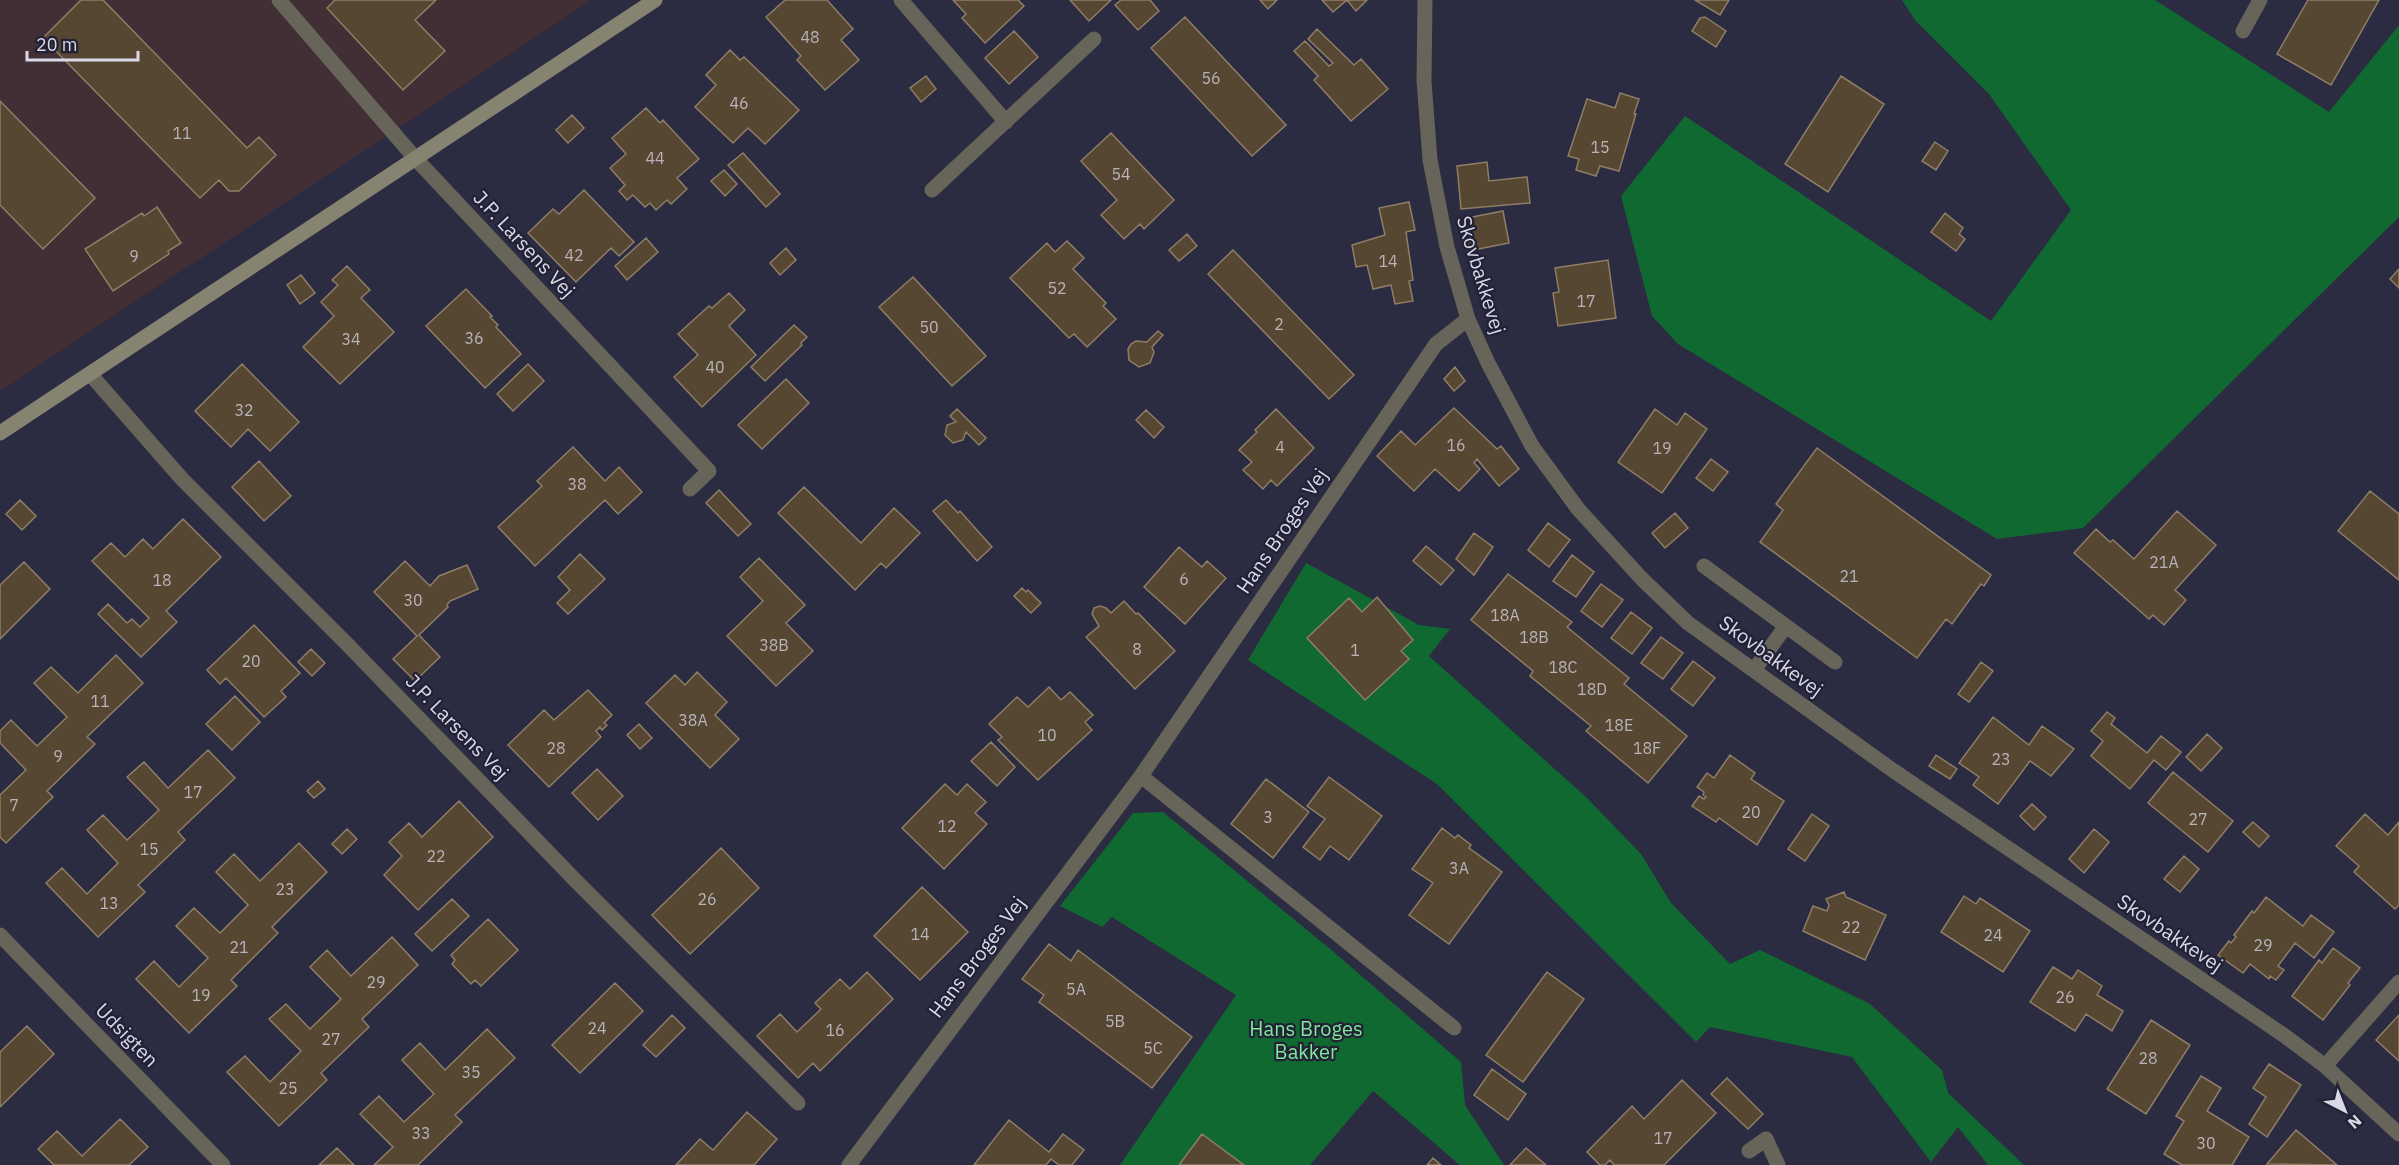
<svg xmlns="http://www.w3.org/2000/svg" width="2399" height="1165" viewBox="0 0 2399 1165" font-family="'IBM Plex Sans',sans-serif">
  <rect width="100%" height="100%" fill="#2b2b41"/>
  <path fill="#422f35" d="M 0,0 L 592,0 L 0,391 Z"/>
  <path fill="#116932" d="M 1902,0 L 2155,0 L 2329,112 L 2399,25 L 2399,217 L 2083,528 L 1997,539 L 1678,344 L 1652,316 L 1621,196 L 1685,116 L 1991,321 L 2071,210 L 1989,94 L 1915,20 Z
    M 1306,563 L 1419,625 L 1450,629 L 1429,656 L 1587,798 L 1641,854 L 1671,903 L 1730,964 L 1760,950 L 1870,1004 L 1942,1070 L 1948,1093 L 2024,1165 L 1988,1165 L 1958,1127 L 1931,1162 L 1852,1057 L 1710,1027 L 1696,1042 L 1437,784 L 1248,660 Z
    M 1163,812 L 1335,953 L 1461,1062 L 1465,1105 L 1504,1165 L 1460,1165 L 1373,1091 L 1310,1165 L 1120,1165 L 1236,995 L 1112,917 L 1102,927 L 1060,906 L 1133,813 Z"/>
  <path fill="#564732" stroke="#8f7e67" stroke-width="1.5" d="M 81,0 L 103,0 L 247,148 L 259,137 L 276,155 L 239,191 L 229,191 L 219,180 L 200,198 L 43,38 Z
    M 335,0 L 436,0 L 415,20 L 445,51 L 403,90 L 327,8 Z
    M 785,0 L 827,0 L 853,29 L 841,40 L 859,60 L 825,90 L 797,60 L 801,56 L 766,17 Z
    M 953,0 L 1018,0 L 1024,6 L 985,43 L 962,18 L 966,14 Z
    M 1070,0 L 1111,0 L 1089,21 Z
    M 1121,0 L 1150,0 L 1159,11 L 1138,30 L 1115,5 Z
    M 1260,0 L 1277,0 L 1268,9 Z
    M 1322,0 L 1367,0 L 1356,11 L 1347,0 L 1333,12 Z
    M 1695,0 L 1729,0 L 1720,15 Z
    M 2308,0 L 2379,0 L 2331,85 L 2277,54 Z
    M 1185,17 L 1286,125 L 1252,156 L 1151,48 Z
    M 1705,17 L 1726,31 L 1716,47 L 1692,31 L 1700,18 Z
    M 1317,29 L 1354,65 L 1361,59 L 1388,89 L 1351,121 L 1314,80 L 1318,76 L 1294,51 L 1305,41 L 1329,66 L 1333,63 L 1308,39 Z
    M 1014,31 L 1038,57 L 1009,84 L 985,58 Z
    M 730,50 L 740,60 L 744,57 L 799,110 L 765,144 L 748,128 L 733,143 L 695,107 L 716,85 L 706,75 Z
    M 926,76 L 936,89 L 921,102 L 910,88 Z
    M 1841,76 L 1884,104 L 1828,192 L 1785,164 Z
    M 1620,93 L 1639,99 L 1634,114 L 1636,114 L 1619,171 L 1600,166 L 1596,176 L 1576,170 L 1579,159 L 1568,156 L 1587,99 L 1615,108 Z
    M 0,101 L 95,198 L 43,249 L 0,205 Z
    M 646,108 L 660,123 L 663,120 L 699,159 L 677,178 L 687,189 L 671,204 L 667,200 L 656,210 L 650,203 L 645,207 L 633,195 L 627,200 L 619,191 L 625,185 L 610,168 L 626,154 L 612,138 Z
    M 572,115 L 584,128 L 568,143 L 556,130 Z
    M 1111,133 L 1174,200 L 1144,229 L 1140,224 L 1124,239 L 1101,215 L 1117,200 L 1081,161 Z
    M 1935,142 L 1948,151 L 1936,170 L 1922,161 Z
    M 743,153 L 780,194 L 766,207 L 728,165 Z
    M 1487,162 L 1489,181 L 1527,177 L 1530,203 L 1461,209 L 1457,166 Z
    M 724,170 L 737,184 L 725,196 L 711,181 Z
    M 584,190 L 634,242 L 619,256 L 611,248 L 576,282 L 528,233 L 553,209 L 559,214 Z
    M 1409,202 L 1415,230 L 1406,232 L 1413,280 L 1409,281 L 1413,301 L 1395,304 L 1391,285 L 1373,289 L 1367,265 L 1356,267 L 1352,245 L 1385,235 L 1379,208 Z
    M 157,207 L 181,243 L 168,251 L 169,254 L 113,291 L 85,249 L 142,213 L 144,216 Z
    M 1503,211 L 1509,243 L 1468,251 L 1462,219 Z
    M 1945,213 L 1963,228 L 1959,234 L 1965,239 L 1956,251 L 1931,232 Z
    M 1187,234 L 1197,246 L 1179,261 L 1169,250 Z
    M 646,238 L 658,252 L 627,280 L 615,266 Z
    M 1067,241 L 1084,258 L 1073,269 L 1106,303 L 1103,306 L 1116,319 L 1087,347 L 1074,334 L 1069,338 L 1010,278 L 1047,243 L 1055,252 Z
    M 786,248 L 796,260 L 780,275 L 770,263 Z
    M 1233,250 L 1354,375 L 1329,399 L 1208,274 Z
    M 1608,260 L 1616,318 L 1558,326 L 1553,293 L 1559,292 L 1555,268 Z
    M 347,266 L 370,290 L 361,298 L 394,332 L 340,384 L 303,347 L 334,316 L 321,302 L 338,285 L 332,280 Z
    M 2399,269 L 2399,288 L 2390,279 Z
    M 301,275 L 315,293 L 300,304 L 287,285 Z
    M 913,277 L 986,356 L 952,386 L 879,307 Z
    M 466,289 L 492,316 L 490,317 L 498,325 L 496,327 L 521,354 L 485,388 L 426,326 Z
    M 729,293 L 745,310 L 729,326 L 756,355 L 702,407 L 674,377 L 698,355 L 678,334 L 709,306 L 712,308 Z
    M 794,325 L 807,337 L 801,343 L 802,345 L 765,381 L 751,367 Z
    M 1158,331 L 1163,335 L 1152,347 L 1154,352 L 1150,363 L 1139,367 L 1129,360 L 1128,349 L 1131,344 L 1136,341 L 1147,342 Z
    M 242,364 L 299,422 L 270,451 L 248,429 L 231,447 L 195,411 Z
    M 528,364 L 544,381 L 513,411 L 497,394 Z
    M 1455,367 L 1465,381 L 1454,391 L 1444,379 Z
    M 786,379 L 809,403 L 762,449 L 738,425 Z
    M 1454,408 L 1497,449 L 1501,446 L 1519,469 L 1499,486 L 1477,459 L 1474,463 L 1480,469 L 1459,491 L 1435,469 L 1414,491 L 1377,456 L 1401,431 L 1415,445 Z
    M 957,409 L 986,438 L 979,445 L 966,432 L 963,440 L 953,443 L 945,435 L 947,425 L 956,422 L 950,416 Z
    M 1276,409 L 1314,448 L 1277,486 L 1271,480 L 1263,489 L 1243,470 L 1252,462 L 1239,450 L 1257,432 L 1255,430 Z
    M 1655,409 L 1677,425 L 1685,413 L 1707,429 L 1662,493 L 1618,462 Z
    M 1146,410 L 1164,427 L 1154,438 L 1136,420 Z
    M 573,447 L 605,481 L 619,467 L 642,492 L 618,514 L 605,500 L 535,566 L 498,527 L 542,486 L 537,481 Z
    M 1817,448 L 1991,575 L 1984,586 L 1981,584 L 1952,624 L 1946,619 L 1917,658 L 1760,542 L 1783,510 L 1776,504 Z
    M 1711,459 L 1728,472 L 1713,491 L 1696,478 Z
    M 259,461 L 291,496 L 264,521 L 232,487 Z
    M 804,487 L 861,543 L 894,508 L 920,533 L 886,568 L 881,563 L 855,590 L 778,513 Z
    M 719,490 L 751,524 L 738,536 L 706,503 Z
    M 2370,491 L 2399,514 L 2399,580 L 2338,531 Z
    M 20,500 L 36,516 L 22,530 L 6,514 Z
    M 946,500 L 958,513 L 960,511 L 992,547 L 977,561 L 933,511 Z
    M 2177,511 L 2216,545 L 2175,590 L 2186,600 L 2164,625 L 2153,615 L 2149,619 L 2074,553 L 2096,529 L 2110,542 L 2113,540 L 2134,559 Z
    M 1675,513 L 1688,528 L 1665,548 L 1652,533 Z
    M 183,519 L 221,557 L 166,611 L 177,622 L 141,657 L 98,614 L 108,604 L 127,623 L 132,619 L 140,627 L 149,618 L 92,561 L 111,543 L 125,557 L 143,539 L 153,549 Z
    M 1548,523 L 1570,540 L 1549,567 L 1528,550 Z
    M 1474,533 L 1493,547 L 1474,575 L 1456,559 Z
    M 1426,546 L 1454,570 L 1441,585 L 1413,561 Z
    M 1179,547 L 1202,567 L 1207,561 L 1226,578 L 1185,624 L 1144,587 Z
    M 580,554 L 605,579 L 568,614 L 557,603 L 570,590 L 558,577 Z
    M 1572,555 L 1594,572 L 1576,597 L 1553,581 Z
    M 759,558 L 805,605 L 786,623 L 813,651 L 776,686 L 727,636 L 763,601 L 740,577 Z
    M 405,561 L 430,586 L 439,576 L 467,565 L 478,589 L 450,601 L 447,605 L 448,607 L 419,635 L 440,657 L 415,681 L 393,659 L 417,636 L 374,592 Z
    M 24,562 L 50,589 L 0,639 L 0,585 Z
    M 1508,574 L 1572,622 L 1567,627 L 1629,678 L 1624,684 L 1687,736 L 1648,783 L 1586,731 L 1591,726 L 1530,676 L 1533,671 L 1471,620 Z
    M 1601,584 L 1623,600 L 1602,627 L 1581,611 Z
    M 1022,588 L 1026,592 L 1028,590 L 1041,603 L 1031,613 L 1014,596 Z
    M 1377,597 L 1413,640 L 1401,651 L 1409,659 L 1365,700 L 1307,638 L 1349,598 L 1362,612 Z
    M 1124,601 L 1136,614 L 1138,613 L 1175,651 L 1135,689 L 1086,637 L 1099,626 L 1092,614 L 1094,608 L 1100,606 L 1106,608 L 1111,613 Z
    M 1631,612 L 1652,628 L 1632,654 L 1611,638 Z
    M 254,625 L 300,673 L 281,691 L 286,697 L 264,717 L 226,678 L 220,684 L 207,670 Z
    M 1661,637 L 1683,653 L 1663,679 L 1641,663 Z
    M 311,649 L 325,663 L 312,676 L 298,662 Z
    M 116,655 L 143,683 L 87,737 L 95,744 L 47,791 L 53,797 L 6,843 L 0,837 L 0,795 L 26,770 L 0,743 L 0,731 L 11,720 L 37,746 L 67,717 L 34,683 L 51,667 L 78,693 Z
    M 1693,661 L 1715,678 L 1693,706 L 1671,689 Z
    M 1981,662 L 1993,671 L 1969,702 L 1958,694 Z
    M 697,672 L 727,702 L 715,715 L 739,739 L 710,768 L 646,703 L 675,675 L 685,685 Z
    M 1049,687 L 1061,700 L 1070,692 L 1093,715 L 1085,722 L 1092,730 L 1038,780 L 998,740 L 1002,737 L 989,724 L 1017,697 L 1028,707 Z
    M 588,690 L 612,715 L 604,723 L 607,725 L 602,730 L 600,727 L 596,731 L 601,737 L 549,787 L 508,745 L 544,710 L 554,720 Z
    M 235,696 L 260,722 L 232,750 L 206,724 Z
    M 2107,712 L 2115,718 L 2111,724 L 2147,753 L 2161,736 L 2181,752 L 2166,770 L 2154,760 L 2130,789 L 2091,756 L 2103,741 L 2091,731 Z
    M 1993,717 L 2029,745 L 2042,726 L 2074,749 L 2051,776 L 2030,761 L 1998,804 L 1973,785 L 1979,777 L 1959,763 Z
    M 639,724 L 652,738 L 640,749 L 627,735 Z
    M 2207,734 L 2222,748 L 2201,771 L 2186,757 Z
    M 991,742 L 1015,767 L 997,786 L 971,761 Z
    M 208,750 L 235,778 L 178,832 L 185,840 L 138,885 L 145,892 L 98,937 L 46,883 L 62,868 L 87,894 L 118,863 L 87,830 L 103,815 L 127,840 L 159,810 L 127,777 L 144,762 L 168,788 Z
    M 1730,755 L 1755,773 L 1751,779 L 1784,801 L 1757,845 L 1719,818 L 1716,822 L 1692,806 L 1699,796 L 1704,799 L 1706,797 L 1703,795 L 1704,792 L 1697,787 L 1707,773 L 1714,778 Z
    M 1936,755 L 1957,769 L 1950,779 L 1929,766 Z
    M 597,769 L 623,796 L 598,820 L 572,793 Z
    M 2173,772 L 2233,821 L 2208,852 L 2148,803 Z
    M 1329,777 L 1382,816 L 1349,860 L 1330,846 L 1320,860 L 1303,847 L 1325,819 L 1307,806 Z
    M 1266,779 L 1309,812 L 1273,858 L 1231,824 Z
    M 318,781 L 325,789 L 314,798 L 307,791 Z
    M 945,784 L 957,795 L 967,784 L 986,802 L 975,813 L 987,824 L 944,869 L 902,828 Z
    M 459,801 L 493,837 L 418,910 L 384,875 L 402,856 L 389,842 L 409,823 L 422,837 Z
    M 2032,804 L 2046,817 L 2034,830 L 2020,816 Z
    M 1812,814 L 1829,826 L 1805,861 L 1788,849 Z
    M 2365,814 L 2388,835 L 2399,822 L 2399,905 L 2395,909 L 2354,872 L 2359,866 L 2336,846 Z
    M 2253,822 L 2269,836 L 2259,847 L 2243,832 Z
    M 1442,828 L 1455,838 L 1458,835 L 1471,845 L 1469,848 L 1502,872 L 1449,944 L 1409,915 L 1433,883 L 1412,869 Z
    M 347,829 L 357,839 L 342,854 L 332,844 Z
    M 2094,829 L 2109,842 L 2084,873 L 2069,859 Z
    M 299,843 L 327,872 L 272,927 L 278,933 L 231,980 L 237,986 L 189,1033 L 136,979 L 154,961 L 179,987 L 208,958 L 176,926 L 194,908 L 220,933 L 248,905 L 216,872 L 234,854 L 260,881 Z
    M 721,848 L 759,888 L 690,954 L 652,915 Z
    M 2184,856 L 2199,869 L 2180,892 L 2164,879 Z
    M 922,887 L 968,932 L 920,980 L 874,936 Z
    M 1844,892 L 1846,897 L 1886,915 L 1865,960 L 1803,931 L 1813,906 L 1827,911 L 1829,905 L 1826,899 Z
    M 1964,896 L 1976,904 L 1980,898 L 2030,931 L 2003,972 L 1941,932 Z
    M 2266,897 L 2303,926 L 2311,915 L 2334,932 L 2314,958 L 2295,943 L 2278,966 L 2284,970 L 2276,980 L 2270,976 L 2269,979 L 2250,964 L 2243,973 L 2218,955 L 2229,941 L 2231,943 L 2236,937 L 2234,935 L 2252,911 L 2254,913 Z
    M 452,899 L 469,916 L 432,951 L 415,934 Z
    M 488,919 L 518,950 L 481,986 L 475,980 L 471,984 L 452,964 L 455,960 L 451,955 Z
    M 392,937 L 418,965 L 362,1019 L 369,1027 L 321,1073 L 327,1080 L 279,1126 L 227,1072 L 245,1056 L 270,1082 L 301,1051 L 269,1019 L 286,1004 L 310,1029 L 341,999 L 310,967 L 327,950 L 351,976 Z
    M 1049,944 L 1071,961 L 1078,950 L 1192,1037 L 1152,1088 L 1039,1002 L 1044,995 L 1022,979 Z
    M 2333,948 L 2360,968 L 2348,983 L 2350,985 L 2323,1020 L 2292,996 L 2319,960 L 2322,963 Z
    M 2053,967 L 2072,979 L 2078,970 L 2102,986 L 2097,995 L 2123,1011 L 2112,1031 L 2086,1014 L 2075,1031 L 2030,1002 Z
    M 867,972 L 893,999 L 820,1071 L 813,1063 L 798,1078 L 757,1036 L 780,1014 L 797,1032 L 821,1009 L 815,1003 L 840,979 L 850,989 Z
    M 1547,972 L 1584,999 L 1523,1082 L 1486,1055 Z
    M 615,983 L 643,1011 L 580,1073 L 552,1045 Z
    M 672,1015 L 685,1028 L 656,1057 L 643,1045 Z
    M 2399,1015 L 2399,1061 L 2376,1040 Z
    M 2151,1020 L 2190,1045 L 2146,1114 L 2107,1089 Z
    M 27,1026 L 54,1054 L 0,1107 L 0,1052 Z
    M 487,1029 L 515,1058 L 455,1115 L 462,1122 L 418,1165 L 374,1165 L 393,1147 L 360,1114 L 379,1096 L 404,1122 L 434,1094 L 402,1060 L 420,1043 L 445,1070 Z
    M 2269,1064 L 2301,1085 L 2267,1137 L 2249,1124 L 2266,1097 L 2253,1088 Z
    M 1492,1069 L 1526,1094 L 1508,1120 L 1474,1095 Z
    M 2201,1076 L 2221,1088 L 2207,1111 L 2249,1137 L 2232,1165 L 2182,1165 L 2164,1154 L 2184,1121 L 2176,1116 Z
    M 1727,1078 L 1763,1114 L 1748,1129 L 1711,1094 Z
    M 1682,1080 L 1716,1113 L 1664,1165 L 1614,1165 L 1610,1160 L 1605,1165 L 1600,1165 L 1587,1152 L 1632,1106 L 1644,1119 Z
    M 747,1112 L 777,1139 L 754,1165 L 676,1165 L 700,1139 L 713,1150 Z
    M 120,1119 L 148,1147 L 129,1165 L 54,1165 L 38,1149 L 57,1131 L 82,1156 Z
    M 1009,1120 L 1049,1152 L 1063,1134 L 1084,1150 L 1072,1165 L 1059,1165 L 1051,1159 L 1046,1165 L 974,1165 Z
    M 2296,1130 L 2337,1165 L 2267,1164 Z
    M 1202,1134 L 1244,1165 L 1179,1165 Z
    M 337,1148 L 354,1165 L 319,1165 Z
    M 1526,1148 L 1546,1165 L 1510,1165 Z
    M 1433,1158 L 1441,1165 L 1427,1165 Z"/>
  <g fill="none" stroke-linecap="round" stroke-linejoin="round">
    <path stroke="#676459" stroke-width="15" d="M 279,0 L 415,158
      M 2243,31 L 2260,0
      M 1704,566 L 1835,662
      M 1754,670 L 1786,626"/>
    <path stroke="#676459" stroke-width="15" d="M 901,0 L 1006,122
      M 1425,0 L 1424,81 L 1430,160 L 1447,247 L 1468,319 L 1488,363 L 1532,446 L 1578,509 L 1642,579 L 1688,623 L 1891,769 L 2285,1036 L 2325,1066 L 2399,1134
      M 415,158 L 709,471 L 690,489
      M 932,190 L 1094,39
      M 91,375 L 182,479 L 348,645 L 575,880 L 798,1103
      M 1141,776 L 1454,1028
      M 0,935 L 223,1165
      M 2325,1066 L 2399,982
      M 1749,1151 L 1766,1139 L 1778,1165
      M 849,1165 L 1141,776 L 1436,344 L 1468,319"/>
    <path stroke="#878371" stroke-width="15" d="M 0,433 L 655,0"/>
  </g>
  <g text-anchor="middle" stroke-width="4.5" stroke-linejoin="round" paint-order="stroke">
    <g font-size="16" fill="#b8b4ba">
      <text x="810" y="43">48</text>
      <text x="1211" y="84">56</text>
      <text x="739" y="109">46</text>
      <text x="182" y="139">11</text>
      <text x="1600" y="153">15</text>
      <text x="655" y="164">44</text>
      <text x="1121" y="180">54</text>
      <text x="574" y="261">42</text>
      <text x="134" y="262">9</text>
      <text x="1388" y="267">14</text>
      <text x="1057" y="294">52</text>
      <text x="1586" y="307">17</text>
      <text x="1279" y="330">2</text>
      <text x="929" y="333">50</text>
      <text x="474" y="344">36</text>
      <text x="351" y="345">34</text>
      <text x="715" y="373">40</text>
      <text x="244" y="416">32</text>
      <text x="1456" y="451">16</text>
      <text x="1280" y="453">4</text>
      <text x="1662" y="454">19</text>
      <text x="577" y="490">38</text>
      <text x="2164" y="568">21A</text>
      <text x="1849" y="582">21</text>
      <text x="1184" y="585">6</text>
      <text x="162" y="586">18</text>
      <text x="413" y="606">30</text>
      <text x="1505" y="621">18A</text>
      <text x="1534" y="643">18B</text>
      <text x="774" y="651">38B</text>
      <text x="1137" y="655">8</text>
      <text x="1355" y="656">1</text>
      <text x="251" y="667">20</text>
      <text x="1563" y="673">18C</text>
      <text x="1592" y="695">18D</text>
      <text x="100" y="707">11</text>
      <text x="693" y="726">38A</text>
      <text x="1619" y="731">18E</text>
      <text x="1047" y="741">10</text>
      <text x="556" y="754">28</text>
      <text x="1647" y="754">18F</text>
      <text x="58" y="762">9</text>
      <text x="2001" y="765">23</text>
      <text x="193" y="798">17</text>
      <text x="14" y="811">7</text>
      <text x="1751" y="818">20</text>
      <text x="1268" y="823">3</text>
      <text x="2198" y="825">27</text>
      <text x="947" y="832">12</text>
      <text x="149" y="855">15</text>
      <text x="436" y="862">22</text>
      <text x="1459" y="874">3A</text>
      <text x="285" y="895">23</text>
      <text x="707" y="905">26</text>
      <text x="109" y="909">13</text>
      <text x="1851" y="933">22</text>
      <text x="920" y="940">14</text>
      <text x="1993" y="941">24</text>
      <text x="2263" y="951">29</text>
      <text x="239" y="953">21</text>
      <text x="376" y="988">29</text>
      <text x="1076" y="995">5A</text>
      <text x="201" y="1001">19</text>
      <text x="2065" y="1003">26</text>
      <text x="1115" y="1027">5B</text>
      <text x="597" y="1034">24</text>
      <text x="835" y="1036">16</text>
      <text x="331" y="1045">27</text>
      <text x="1153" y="1054">5C</text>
      <text x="2148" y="1064">28</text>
      <text x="471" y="1078">35</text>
      <text x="288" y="1094">25</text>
      <text x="421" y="1139">33</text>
      <text x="1663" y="1144">17</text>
      <text x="2206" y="1149">30</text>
    </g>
    <g font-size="20" fill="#d9d9e8" stroke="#222136">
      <text transform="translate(524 244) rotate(47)" y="7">J.P. Larsens Vej</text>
      <text transform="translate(1481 275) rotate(73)" y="7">Skovbakkevej</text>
      <text transform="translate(1282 531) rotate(-56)" y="7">Hans Broges Vej</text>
      <text transform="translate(1771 656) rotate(36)" y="7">Skovbakkevej</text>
      <text transform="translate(457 727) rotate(46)" y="7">J.P. Larsens Vej</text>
      <text transform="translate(2170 933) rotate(34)" y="7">Skovbakkevej</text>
      <text transform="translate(977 957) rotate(-53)" y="7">Hans Broges Vej</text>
      <text transform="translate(127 1035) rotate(46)" y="7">Udsigten</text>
    </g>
    <g font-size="20" fill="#7ee899" stroke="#222136">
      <text x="1306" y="1036">Hans Broges<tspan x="1306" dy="23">Bakker</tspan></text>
    </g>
  </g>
  <g transform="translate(2345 1111) rotate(138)" stroke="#222136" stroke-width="4.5" paint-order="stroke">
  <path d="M0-4.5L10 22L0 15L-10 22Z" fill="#d9d9e8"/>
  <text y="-9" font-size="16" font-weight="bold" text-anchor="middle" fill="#d9d9e8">N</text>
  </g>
  <path d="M27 51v9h111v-9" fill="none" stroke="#d9d9e8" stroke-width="3"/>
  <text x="36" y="51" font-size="18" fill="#d9d9e8" stroke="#222136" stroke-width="4.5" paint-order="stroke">20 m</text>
</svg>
